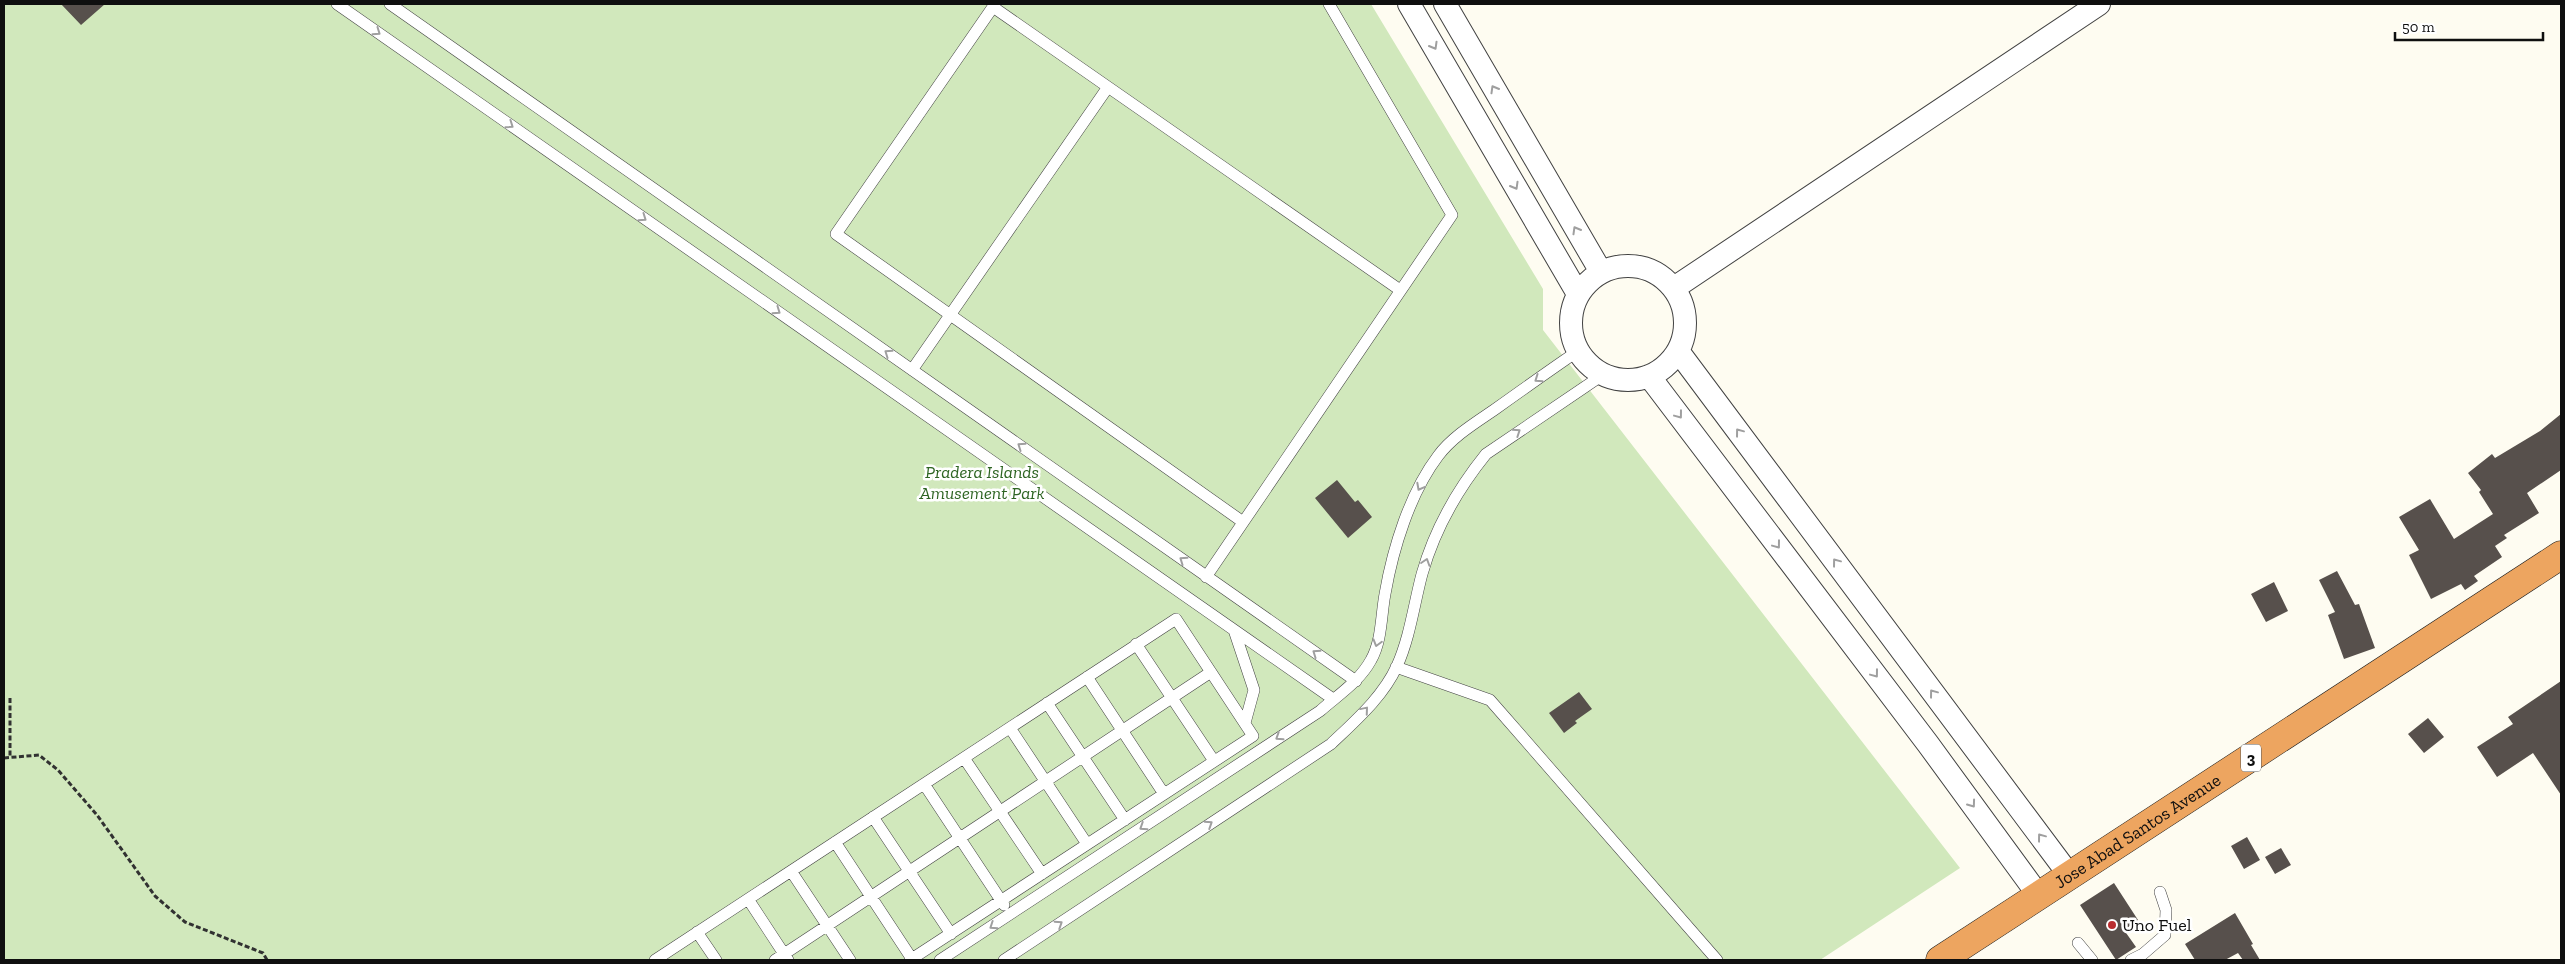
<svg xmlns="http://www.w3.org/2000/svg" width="2565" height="964" viewBox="0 0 2565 964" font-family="'Zilla Slab',serif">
  <rect width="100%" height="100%" fill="#fefcf1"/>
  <path fill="#d1e8bc" d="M 4,4 L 1371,4 L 1543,289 L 1543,330 L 1960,868 L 1820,960 L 4,960 Z"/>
  <path fill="#57504c" d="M 61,4 L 105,4 L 81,25 Z
    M 2561,414 L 2561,470 L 2527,493 L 2539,513 L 2504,535 L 2507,538 L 2495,546 L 2502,557 L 2474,576 L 2478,581 L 2465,590 L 2461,584 L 2431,599 L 2409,555 L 2419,550 L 2399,517 L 2430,499 L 2454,539 L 2493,514 L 2479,492 L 2481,490 L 2468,473 L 2492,454 L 2495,458 L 2540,431 Z
    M 1337,480 L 1355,502 L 1358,500 L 1372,517 L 1348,538 L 1315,498 Z
    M 2337,571 L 2355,605 L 2359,604 L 2375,648 L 2344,659 L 2328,615 L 2335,612 L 2319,580 Z
    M 2274,582 L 2288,611 L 2266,622 L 2251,594 Z
    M 2561,681 L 2561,795 L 2533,753 L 2497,777 L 2477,747 L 2513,724 L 2508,717 Z
    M 1579,692 L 1592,709 L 1575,721 L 1577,723 L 1564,733 L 1549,713 Z
    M 2428,718 L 2444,737 L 2424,753 L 2408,734 Z
    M 2247,837 L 2260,860 L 2244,869 L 2231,846 Z
    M 2281,848 L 2291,865 L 2275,874 L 2265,857 Z
    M 2114,883 L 2138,920 L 2124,930 L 2136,947 L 2116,960 L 2080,905 Z
    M 2235,913 L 2253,944 L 2251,945 L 2260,960 L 2243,960 L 2238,953 L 2225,960 L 2195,960 L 2185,944 Z"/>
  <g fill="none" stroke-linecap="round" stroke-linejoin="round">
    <defs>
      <path id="lane" d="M 337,4 L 1333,699
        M 390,4 L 1356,681
        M 995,4 L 836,234 L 1243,522
        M 993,7 L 1400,290
        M 912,370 L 1108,87
        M 1206,577 L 1452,215 L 1329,4
        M 1234,630 L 1254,690 L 1245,723
        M 1136,644 L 1214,761
        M 1396,667 L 1490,700 L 1717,960
        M 1087,677 L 1164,794
        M 1047,703 L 1125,820
        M 1010,728 L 1087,844
        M 964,758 L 1042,874
        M 924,784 L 1004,905
        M 873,817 L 951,934
        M 835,842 L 912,959
        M 791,871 L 850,960
        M 748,899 L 788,960
        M 697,932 L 716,960
        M 2078,943 L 2092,960
        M 655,960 L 1176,619 L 1253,736 L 910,960
        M 775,960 L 1211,672
        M 940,960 L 1320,711 C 1338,695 1359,682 1371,660 C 1382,641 1381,615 1385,594 C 1393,548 1410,493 1438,456 C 1452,437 1475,423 1494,410 C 1522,390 1550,370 1578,351
        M 1004,960 L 1331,744 C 1355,721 1383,697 1397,666 C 1410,637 1414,604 1422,574 C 1435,528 1457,490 1486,454 L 1604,374
        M 2131,960 L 2143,954 L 2165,935 L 2166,910 L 2160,892"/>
      <path id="street" d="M 1409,4 L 1578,294
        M 1445,4 L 1601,272
        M1571 323a57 57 0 1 1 114 0a57 57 0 1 1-114 0Z
        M 1674,288 L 2099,4
        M 1678,351 L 2070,876
        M 1649,376 L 1928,744 L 2039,896"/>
      <g id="highway">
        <path id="s1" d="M 1940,960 L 2561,555"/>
      </g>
    </defs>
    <use href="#lane" stroke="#424242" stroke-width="12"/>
    <use href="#street" stroke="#424242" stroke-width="24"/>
    <use href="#highway" stroke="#202020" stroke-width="29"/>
    <path stroke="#313131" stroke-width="3" stroke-dasharray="5 2.5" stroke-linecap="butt" d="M 10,698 L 10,756
      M 4,758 L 39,755 L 58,770 L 97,815 L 155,896 L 185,922 L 263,953 L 267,960"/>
    <use href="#lane" stroke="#fff" stroke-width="11"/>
    <use href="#street" stroke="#fff" stroke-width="22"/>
    <use href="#highway" stroke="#eda560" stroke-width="28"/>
  </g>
  <defs><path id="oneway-chevron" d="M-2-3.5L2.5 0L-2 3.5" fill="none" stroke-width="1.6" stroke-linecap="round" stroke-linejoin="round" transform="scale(1.25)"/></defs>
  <g stroke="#9f9f9f">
    <use href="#oneway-chevron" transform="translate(377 32) rotate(35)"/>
    <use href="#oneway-chevron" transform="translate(1434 46) rotate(60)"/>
    <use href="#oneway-chevron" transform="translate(1494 89) rotate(-120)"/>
    <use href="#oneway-chevron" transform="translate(510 125) rotate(35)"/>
    <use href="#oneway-chevron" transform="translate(1515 186) rotate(60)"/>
    <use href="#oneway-chevron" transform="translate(643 218) rotate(35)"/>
    <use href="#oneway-chevron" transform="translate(1576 230) rotate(-120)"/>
    <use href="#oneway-chevron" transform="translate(777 311) rotate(35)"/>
    <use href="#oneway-chevron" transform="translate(888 353) rotate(-145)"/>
    <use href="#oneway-chevron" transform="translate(1538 379) rotate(145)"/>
    <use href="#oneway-chevron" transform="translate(1679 415) rotate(53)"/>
    <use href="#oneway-chevron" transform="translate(1517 432) rotate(-34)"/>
    <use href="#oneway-chevron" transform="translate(1739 432) rotate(-127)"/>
    <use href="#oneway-chevron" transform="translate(1021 446) rotate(-145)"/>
    <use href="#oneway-chevron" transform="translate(1420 487) rotate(118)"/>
    <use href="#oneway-chevron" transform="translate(1777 545) rotate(53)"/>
    <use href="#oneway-chevron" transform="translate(1183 560) rotate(-145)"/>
    <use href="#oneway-chevron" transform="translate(1426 562) rotate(-72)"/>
    <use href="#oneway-chevron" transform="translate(1836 562) rotate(-127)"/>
    <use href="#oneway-chevron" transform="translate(1377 643) rotate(106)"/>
    <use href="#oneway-chevron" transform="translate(1316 653) rotate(-145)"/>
    <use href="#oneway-chevron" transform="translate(1875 674) rotate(53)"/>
    <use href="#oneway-chevron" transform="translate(1933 693) rotate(-127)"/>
    <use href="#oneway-chevron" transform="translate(1365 710) rotate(-50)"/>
    <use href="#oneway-chevron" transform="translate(1279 737) rotate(147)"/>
    <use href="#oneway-chevron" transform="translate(1972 804) rotate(54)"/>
    <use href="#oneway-chevron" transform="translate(1209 824) rotate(-33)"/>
    <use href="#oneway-chevron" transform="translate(1143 827) rotate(147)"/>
    <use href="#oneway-chevron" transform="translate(2041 837) rotate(-127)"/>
    <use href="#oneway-chevron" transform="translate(1059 924) rotate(-33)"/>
    <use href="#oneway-chevron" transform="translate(993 926) rotate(146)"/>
  </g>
  <circle fill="#b92d2f" stroke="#fff" stroke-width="2" cx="2112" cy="925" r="5"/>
  <g text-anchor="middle" stroke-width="5" stroke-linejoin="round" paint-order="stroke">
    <rect fill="#fff" stroke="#575757" stroke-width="1" x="2241" y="744.5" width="20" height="27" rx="4"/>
    <g font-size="16" font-weight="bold" fill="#0f0f0f">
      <text x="2251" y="764">3</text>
    </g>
    <g font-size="18" font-style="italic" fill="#2d6422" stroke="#fff">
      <text x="982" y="478">Pradera Islands<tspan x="982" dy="21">Amusement Park</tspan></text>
    </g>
    <g font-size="18" fill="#0f0f0f" stroke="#fff">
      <text dy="6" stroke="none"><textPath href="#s1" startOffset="236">Jose Abad Santos Avenue</textPath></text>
    </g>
    <g font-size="18" fill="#0f0f0f" stroke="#fff" text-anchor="start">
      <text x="2122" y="931">Uno Fuel</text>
    </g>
  </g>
  <rect width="2565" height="964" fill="none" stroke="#0f0f0f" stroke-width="10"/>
  <path d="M2395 32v8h148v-8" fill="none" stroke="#0f0f0f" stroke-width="2.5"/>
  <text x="2402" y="32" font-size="15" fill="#0f0f0f" stroke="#ffffff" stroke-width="4" paint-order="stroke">50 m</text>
</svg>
